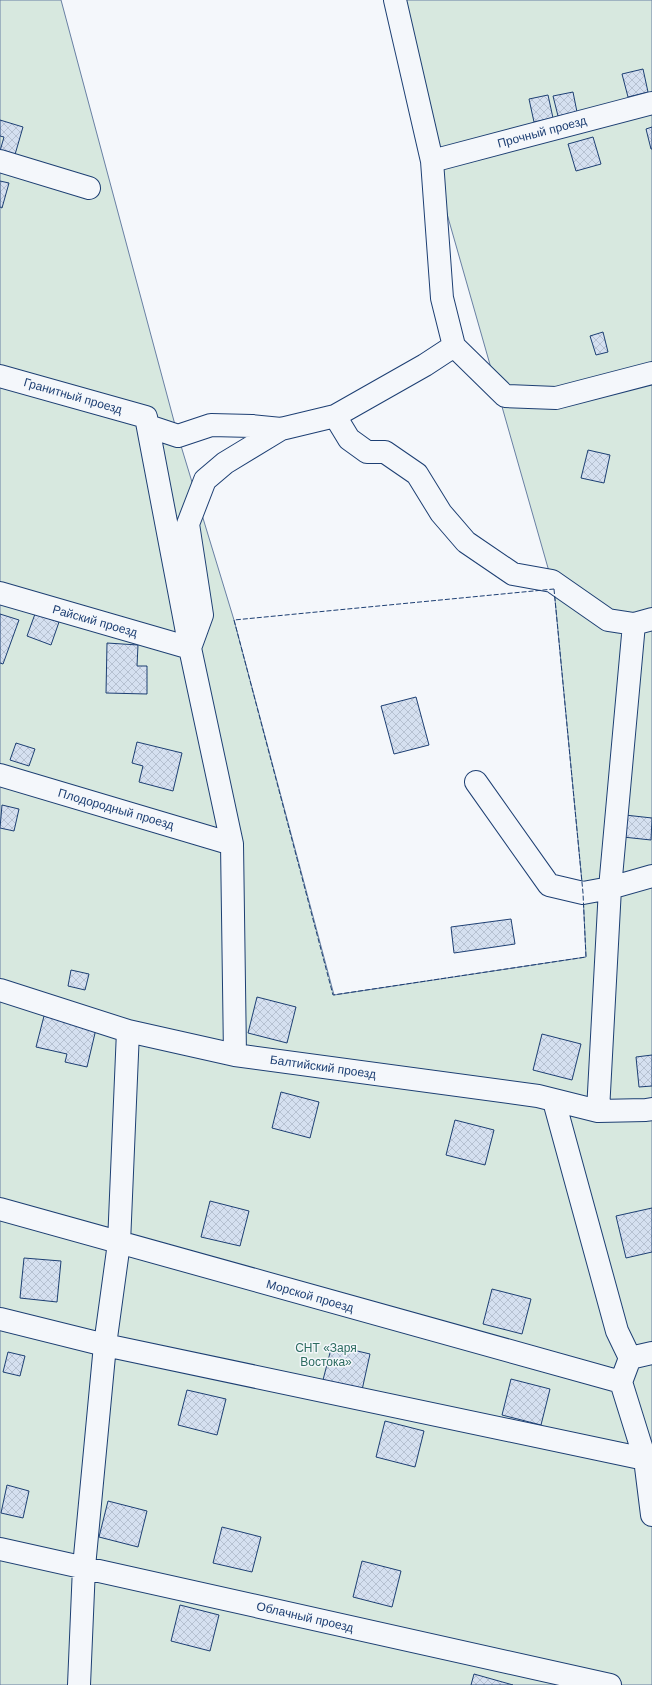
<svg xmlns="http://www.w3.org/2000/svg" width="652" height="1685" viewBox="0 0 652 1685" font-family="Helvetica,sans-serif">
  <defs>
    <pattern id="building-cross-hatch" width="8" height="8" patternUnits="userSpaceOnUse"><rect width="8" height="8" fill="#d5e0f0"/><path d="M0 0l8 8M0 8l8-8" fill="none" stroke="#b6c1d1"/></pattern>
  </defs>
  <rect width="100%" height="100%" fill="#f4f7fb"/>
  <path fill="#d7e8df" stroke="#687fa3" d="M 0,0 L 61,0 L 178,436 L 234,620 L 334,995 L 586,957 L 583,893 L 554,589 L 386,0 L 652,0 L 652,1685 L 0,1685 Z"/>
  <path fill="url(#building-cross-hatch)" stroke="#1d3f73" d="M 643,69 L 648,92 L 628,97 L 622,74 Z
    M 573,92 L 577,112 L 558,116 L 553,96 Z
    M 548,95 L 553,118 L 534,122 L 529,99 Z
    M 0,120 L 23,127 L 14,158 L 0,151 L 4,137 L 0,136 Z
    M 652,127 L 652,149 L 651,149 L 646,129 Z
    M 593,137 L 601,164 L 576,171 L 568,144 Z
    M 0,181 L 9,183 L 2,208 L 0,207 Z
    M 603,332 L 608,352 L 596,355 L 590,336 Z
    M 588,450 L 610,455 L 604,483 L 581,478 Z
    M 0,614 L 19,620 L 3,664 L 0,663 Z
    M 35,614 L 59,622 L 51,645 L 27,636 Z
    M 107,643 L 138,645 L 137,666 L 147,666 L 147,694 L 106,693 Z
    M 416,697 L 429,745 L 394,754 L 381,706 Z
    M 137,742 L 182,753 L 173,791 L 139,782 L 143,766 L 132,763 Z
    M 16,743 L 35,749 L 29,766 L 10,760 Z
    M 2,805 L 19,809 L 14,831 L 0,828 Z
    M 625,815 L 652,818 L 651,840 L 623,837 Z
    M 511,919 L 515,944 L 454,953 L 451,927 Z
    M 71,970 L 89,974 L 85,990 L 68,986 Z
    M 257,997 L 296,1007 L 287,1043 L 248,1033 Z
    M 44,1016 L 96,1029 L 87,1067 L 65,1062 L 67,1054 L 36,1047 Z
    M 542,1034 L 581,1044 L 572,1080 L 533,1070 Z
    M 652,1055 L 652,1086 L 639,1087 L 636,1057 Z
    M 281,1092 L 319,1102 L 310,1138 L 272,1128 Z
    M 455,1120 L 494,1130 L 485,1165 L 446,1155 Z
    M 210,1201 L 249,1211 L 240,1246 L 201,1237 Z
    M 652,1208 L 652,1252 L 626,1258 L 616,1216 Z
    M 24,1258 L 61,1261 L 57,1302 L 20,1298 Z
    M 492,1289 L 531,1299 L 522,1334 L 483,1324 Z
    M 332,1345 L 370,1354 L 362,1390 L 323,1380 Z
    M 8,1352 L 25,1356 L 20,1376 L 3,1372 Z
    M 511,1379 L 550,1389 L 541,1425 L 502,1415 Z
    M 187,1390 L 226,1399 L 217,1435 L 178,1425 Z
    M 385,1421 L 424,1431 L 415,1467 L 376,1457 Z
    M 7,1485 L 29,1491 L 23,1518 L 1,1513 Z
    M 108,1501 L 147,1511 L 138,1547 L 99,1537 Z
    M 222,1527 L 261,1537 L 252,1572 L 213,1563 Z
    M 362,1561 L 401,1571 L 392,1607 L 353,1597 Z
    M 180,1605 L 219,1615 L 210,1651 L 171,1641 Z
    M 474,1674 L 513,1685 L 471,1685 Z"/>
  <g fill="none" stroke-linecap="round" stroke-linejoin="round">
    <defs>
      <path id="minor" d="M 395,0 L 432,161 L 442,298 L 454,346 L 505,396 L 556,398 L 652,373
        M 0,161 L 89,188
        M 432,161 L 652,103
        M 0,376 L 146,417 L 190,648 L 232,844 L 235,1055
        M 335,416 L 349,439 L 367,452 L 385,452 L 417,474 L 441,513 L 466,542 L 513,574 L 552,581 L 608,620 L 634,624 L 652,619
        M 148,426 L 178,436 L 211,425 L 252,426 L 281,429 L 335,416 L 425,365 L 454,346
        M 0,593 L 190,648 L 202,615 L 188,524 L 205,480 L 225,463 L 281,429
        M 0,775 L 232,844
        M 476,782 L 549,885 L 583,893 L 610,888 L 652,876
        M 0,990 L 128,1031 L 235,1055 L 538,1096 L 598,1111 L 646,1110 L 652,1109
        M 554,1101 L 617,1331 L 630,1358 L 621,1382 L 645,1459 L 652,1515
        M 598,1111 L 610,888 L 634,624
        M 0,1209 L 621,1382
        M 0,1319 L 105,1345 L 645,1459
        M 630,1358 L 652,1353
        M 0,1549 L 610,1685
        M 79,1685 L 84,1567 L 105,1345 L 119,1243 L 128,1031"/>
    </defs>
    <use href="#minor" stroke="#1d3f73" stroke-width="24"/>
    <use href="#minor" stroke="#f4f7fb" stroke-width="22"/>
    <path stroke="#1d3f73" stroke-width="1" stroke-dasharray="5 2" stroke-linecap="butt" d="M 554,589 L 583,893 L 586,957 L 333,995 L 234,620 Z"/>
  </g>
  <g text-anchor="middle" stroke-width="3" stroke-linejoin="round" paint-order="stroke">
    <g font-size="12" fill="#1d3f73" stroke="#f4f7fb">
      <text transform="translate(542 132) rotate(-15)" y="4">Прочный проезд</text>
      <text transform="translate(73 396) rotate(16)" y="4">Гранитный проезд</text>
      <text transform="translate(95 621) rotate(16)" y="4">Райский проезд</text>
      <text transform="translate(116 809) rotate(16)" y="4">Плодородный проезд</text>
      <text transform="translate(323 1067) rotate(8)" y="4">Балтийский проезд</text>
      <text transform="translate(310 1296) rotate(16)" y="4">Морской проезд</text>
      <text transform="translate(305 1617) rotate(13)" y="4">Облачный проезд</text>
    </g>
    <g font-size="12" fill="#2c6c60" stroke="#f4f7fb">
      <text x="326" y="1352">СНТ «Заря<tspan x="326" dy="14">Востока»</tspan></text>
    </g>
  </g>
</svg>
